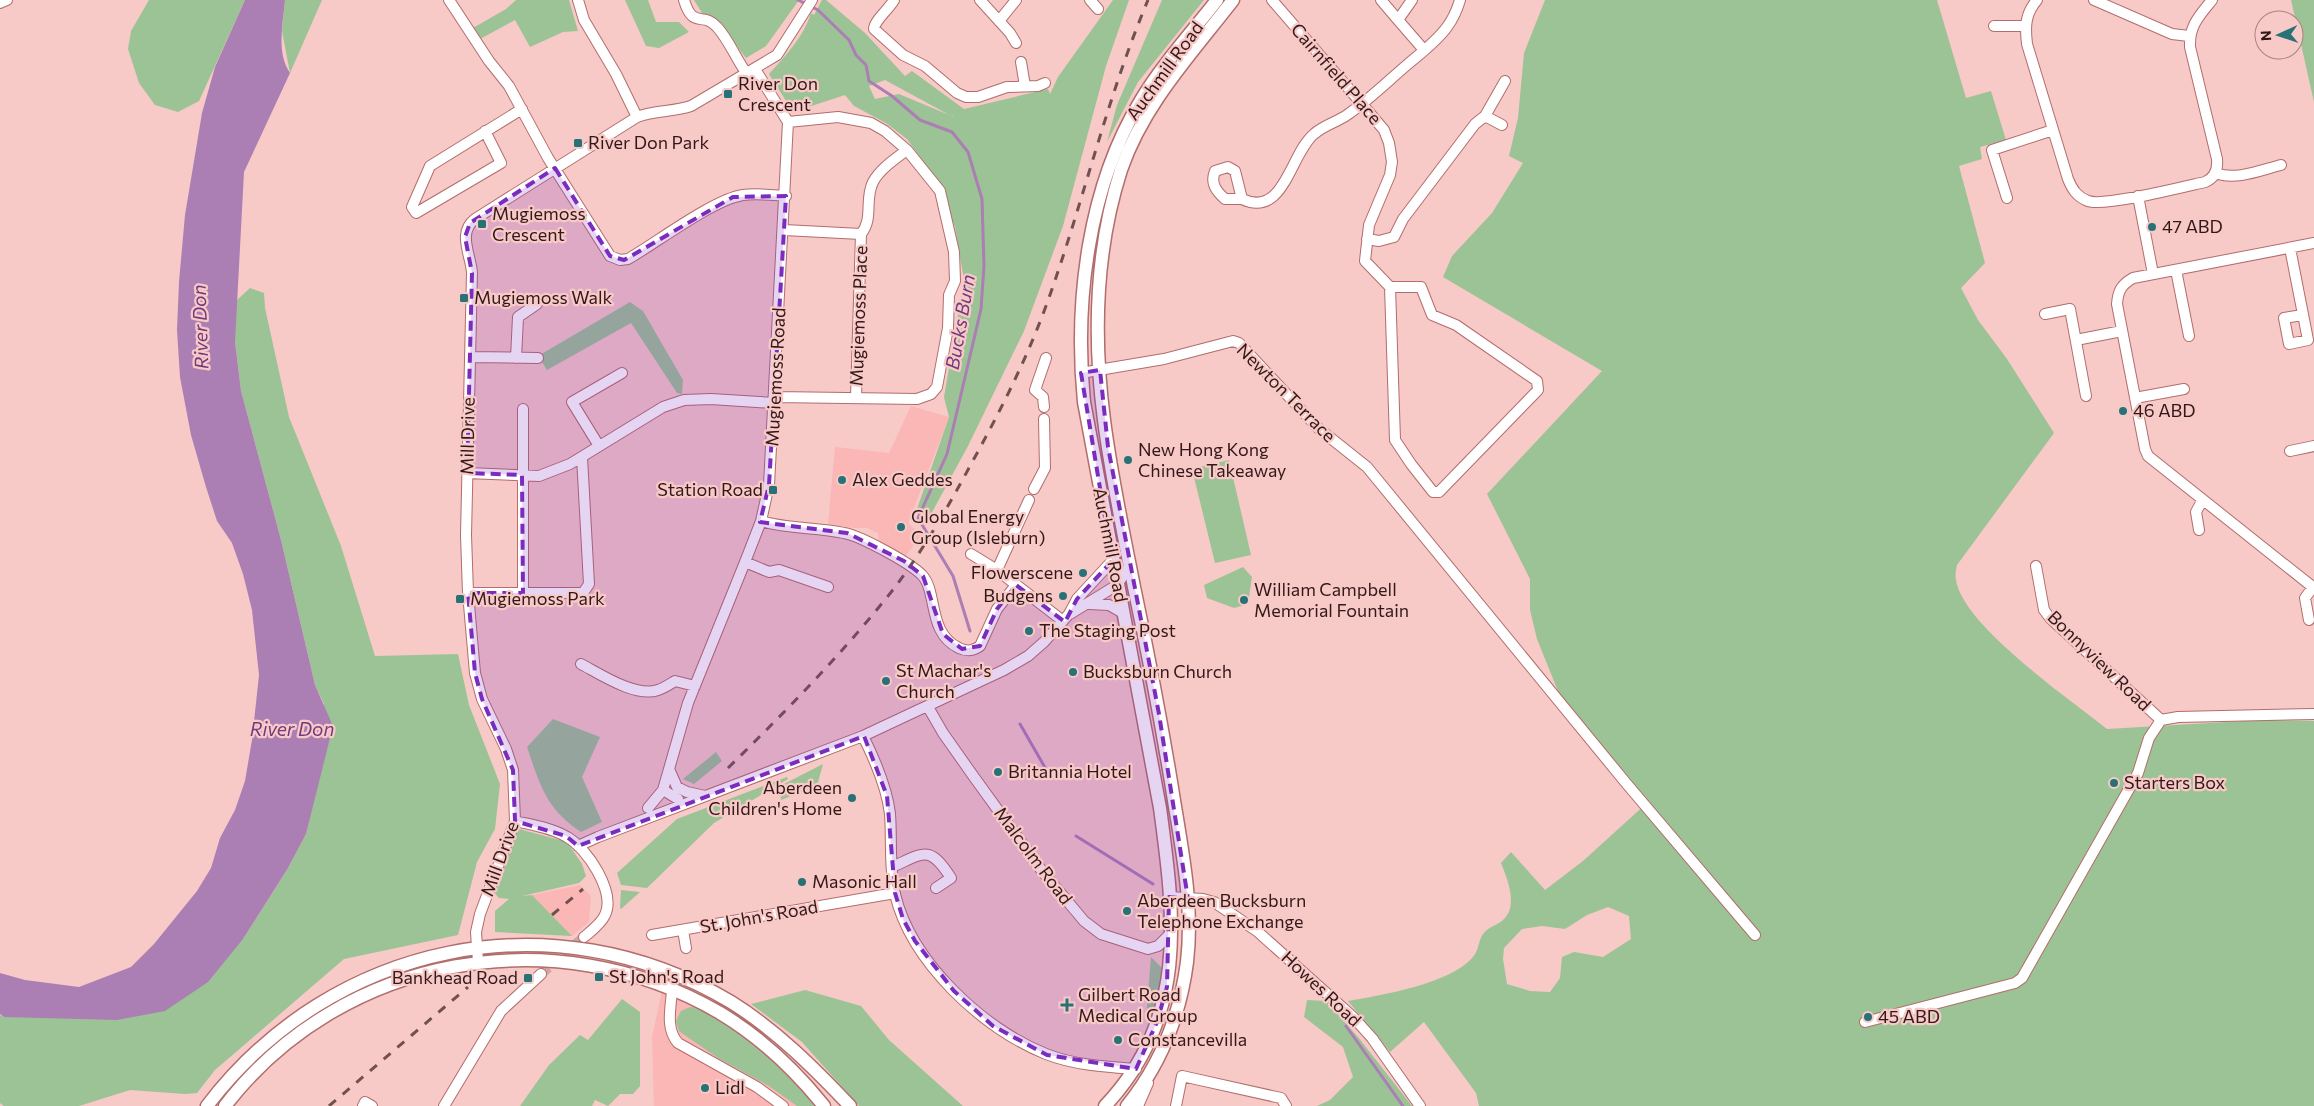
<svg xmlns="http://www.w3.org/2000/svg" width="2314" height="1106" viewBox="0 0 2314 1106" font-family="Commissioner,sans-serif">
  <rect width="100%" height="100%" fill="#f7c9c7"/>
  <path fill="#fab7b5" d="M 911,406 L 949,417 L 908,523 L 921,535 L 905,557 L 879,541 L 878,533 L 867,528 L 854,528 L 828,524 L 835,447 L 889,453 Z
    M 580,885 L 591,896 L 589,922 L 572,936 L 532,895 Z
    M 662,991 L 722,1019 L 786,1069 L 819,1106 L 654,1106 L 652,1037 Z"/>
  <path fill="#9cc395" fill-rule="evenodd" d="M 149,0 L 245,0 L 199,101 L 178,112 L 155,105 L 139,83 L 128,49 L 131,31 Z
    M 285,0 L 322,0 L 290,73 L 282,31 Z
    M 516,0 L 569,0 L 578,31 L 563,32 L 530,47 L 515,20 L 480,39 L 473,28 L 506,9 Z
    M 625,0 L 648,0 L 656,22 L 679,22 L 689,32 L 659,48 L 646,46 Z
    M 694,0 L 799,0 L 766,46 L 746,58 L 717,20 L 702,13 Z
    M 822,0 L 826,0 L 865,33 L 905,76 L 912,71 L 964,109 L 1048,89 L 1050,94 L 1058,77 L 1113,0 L 1129,0 L 1106,66 L 1063,226 L 1024,331 L 968,446 L 930,516 L 917,509 L 949,417 L 944,397 L 964,280 L 955,227 L 936,179 L 907,139 L 886,123 L 854,106 L 845,95 L 793,112 L 769,74 C 786,55 803,38 811,13 L 814,15 ZM 885,80 L 953,117 L 954,117 L 899,94 L 875,99 L 869,86 Z
    M 1162,0 L 1204,0 L 1138,82 L 1107,142 L 1117,105 Z
    M 1545,0 L 1937,0 L 1966,98 L 1991,91 L 2006,140 L 1980,147 L 1982,159 L 1959,166 L 1985,263 L 1961,288 L 1978,320 L 2007,359 L 2054,433 L 1957,565 C 1956,569 1955,575 1956,580 C 1963,626 2070,699 2107,729 L 2261,720 L 2314,721 L 2314,1106 L 1479,1106 L 1476,1093 L 1424,1022 L 1390,1052 L 1348,1001 C 1382,995 1456,983 1475,954 C 1479,948 1479,938 1484,933 C 1488,927 1498,925 1503,920 C 1519,906 1507,878 1501,863 L 1511,852 L 1545,890 L 1583,861 L 1648,802 L 1562,701 L 1537,639 L 1530,610 L 1530,579 L 1487,494 L 1602,371 L 1443,277 L 1452,256 L 1492,213 L 1523,163 L 1509,156 L 1518,118 L 1524,53 ZM 1608,907 L 1629,916 L 1631,939 L 1603,957 L 1574,952 L 1562,957 L 1560,978 L 1550,992 L 1530,991 L 1507,984 L 1503,959 L 1504,948 L 1522,929 L 1542,926 L 1565,929 L 1587,915 Z
    M 2291,0 L 2314,0 L 2314,102 Z
    M 250,288 L 264,293 L 265,308 L 289,417 L 341,546 L 375,656 L 458,654 L 469,705 L 500,784 L 495,829 L 477,862 L 458,935 L 344,959 L 215,1070 L 197,1093 L 185,1094 L 130,1090 L 79,1106 L 4,1106 L 0,1103 L 0,1015 L 4,1017 L 243,939 L 288,868 L 306,834 L 316,789 L 324,704 L 315,685 L 281,540 L 241,391 L 235,342 L 235,302 Z
    M 630,302 L 643,311 L 683,380 L 682,394 L 677,393 L 631,323 L 547,370 L 538,356 Z
    M 1229,460 L 1251,555 L 1215,563 L 1192,469 Z
    M 1243,567 L 1252,577 L 1248,604 L 1234,608 L 1207,598 L 1204,585 Z
    M 553,719 L 600,737 L 582,777 L 602,822 L 581,832 C 546,809 540,785 527,747 Z
    M 716,752 L 722,761 L 694,784 L 683,779 Z
    M 823,764 L 817,786 L 781,800 L 780,786 Z
    M 787,777 L 788,779 L 714,823 L 647,888 L 621,885 L 617,873 L 677,819 Z
    M 512,827 L 567,842 L 582,864 L 586,876 L 579,883 L 522,896 L 532,895 L 572,936 L 495,932 L 495,911 L 509,899 L 499,898 L 492,890 Z
    M 621,890 L 640,892 L 621,909 L 620,908 Z
    M 1151,957 L 1162,968 L 1159,999 L 1153,1015 L 1146,1017 Z
    M 805,990 L 861,1006 L 889,1040 L 963,1106 L 859,1106 L 802,1042 L 751,1004 Z
    M 622,999 L 640,1012 L 640,1086 L 633,1094 L 620,1094 L 608,1106 L 595,1100 L 592,1106 L 520,1106 L 549,1065 L 580,1035 L 588,1040 Z
    M 1307,1000 L 1326,1001 L 1358,1037 L 1412,1106 L 1317,1106 L 1330,1100 L 1353,1077 L 1343,1047 L 1304,1017 Z
    M 690,1007 C 699,1007 707,1013 714,1017 C 754,1040 786,1072 816,1106 L 797,1106 L 769,1086 L 718,1058 L 683,1034 L 679,1031 L 676,1021 L 681,1011 Z"/>
  <path fill="#ab7eb4" d="M 245,0 L 285,0 C 283,24 276,52 290,73 L 244,172 L 235,342 L 241,391 L 281,540 L 315,685 L 333,726 L 306,834 L 288,868 L 243,939 L 208,982 L 165,1011 L 117,1020 L 4,1017 L 0,1014 L 0,973 L 25,980 L 79,987 L 131,967 L 154,944 L 197,891 L 211,868 L 220,838 L 235,810 L 245,781 L 252,740 L 259,675 L 252,610 L 243,574 L 232,543 L 217,521 L 206,487 L 191,435 L 180,377 L 177,330 L 179,282 L 185,215 L 202,113 L 215,67 Z"/>
  <g fill="none" stroke-linecap="round" stroke-linejoin="round">
    <path stroke="#ab7eb4" stroke-width="3" d="M 798,0 L 818,10 L 849,40 L 856,55 L 866,65 L 869,81 L 892,96 L 920,120 L 952,132 L 968,152 L 982,199 L 984,266 L 981,309 L 947,454 L 918,518 L 953,576 L 970,631
      M 1020,724 L 1047,771
      M 1076,836 L 1153,884
      M 1346,1026 L 1403,1106"/>
    <path stroke="#d0a6a4" stroke-width="10" stroke-dasharray="10 5" stroke-linecap="butt" d="M 541,974 L 584,937"/>
    <defs>
      <path id="minor" d="M 449,0 L 489,61 L 509,86 L 548,158 L 610,256 L 620,260 L 628,259 C 656,243 714,199 743,195 C 756,193 772,195 786,196
        M 578,0 L 584,20 L 616,74 L 637,117
        M 684,0 C 693,30 703,11 717,27 C 729,40 736,59 747,74
        M 894,0 C 889,9 874,21 874,29 L 903,55 L 925,66 L 957,93 L 966,97 L 978,97 L 1007,87 L 1038,86 L 1045,83
        M 980,0 L 1010,33 L 1016,43
        M 1090,0 L 1098,9
        M 1272,0 L 1362,104 L 1384,130 L 1389,143 L 1392,162 L 1390,175 L 1369,225 L 1365,261 L 1390,287 L 1421,287 L 1432,315 L 1456,325 L 1537,381 L 1538,390 L 1439,492 L 1433,492 L 1411,464 L 1395,440 L 1390,287
        M 1381,0 L 1398,20 L 1412,0
        M 2037,0 C 2025,14 2025,27 2027,44 L 2068,179 C 2072,189 2077,197 2088,201 C 2104,207 2183,187 2205,182 C 2215,178 2218,170 2217,159 L 2190,47 C 2189,26 2199,16 2212,0
        M 2094,0 L 2172,34 L 2189,36
        M 0,3 L 7,0
        M 1398,20 L 1424,50
        M 999,21 L 1016,0
        M 1994,26 L 2025,26
        M 1021,62 L 1025,86
        M 1485,116 L 1502,125
        M 485,131 L 501,163 L 416,213 L 412,207 L 430,166 L 522,109
        M 1228,167 L 1235,171 L 1242,199 L 1225,199 C 1216,191 1210,183 1215,171 Z
        M 2216,173 C 2235,181 2261,170 2281,165
        M 2138,196 L 2153,274
        M 2007,198 L 1992,150 L 2053,130
        M 1242,199 C 1284,219 1290,154 1314,134 C 1324,125 1337,122 1347,115 C 1369,100 1388,81 1408,64 C 1421,53 1437,41 1447,27 C 1453,19 1457,10 1460,0
        M 784,230 L 861,234
        M 1367,239 L 1379,241 L 1394,237 L 1403,219 L 1475,124 L 1485,116 L 1505,81
        M 2314,243 L 2133,278 C 2121,285 2118,291 2117,304 L 2145,449 L 2148,456 L 2314,588
        M 2290,248 L 2308,340 L 2289,344 L 2284,318 L 2303,315
        M 2176,270 L 2189,336
        M 2045,314 L 2070,309 L 2086,396
        M 2076,340 L 2122,331
        M 470,357 L 538,358
        M 516,358 L 518,317 L 537,304
        M 1081,373 L 1164,359 L 1233,341 L 1239,343 L 1318,428 L 1367,467 L 1626,783 L 1755,935
        M 775,397 L 917,399 L 931,394 L 937,387 L 948,328 L 949,295 L 955,281 L 954,252 L 940,191 L 907,150 L 885,131 L 871,123 L 838,117 L 788,122
        M 856,398 L 861,234 C 874,218 864,200 873,182 C 880,169 895,159 907,150
        M 2135,398 L 2184,389
        M 1044,407 L 1043,397 L 1035,390 L 1046,358
        M 599,446 L 572,402 L 622,373
        M 2290,451 L 2314,446
        M 467,473 L 539,476 L 570,464 L 663,407 L 684,400 L 711,399 L 774,403
        M 1034,489 L 1045,468 L 1044,419
        M 761,521 C 787,529 817,527 844,533 C 861,536 910,563 922,575 C 938,592 927,633 959,648 C 967,652 973,651 980,646 L 997,609 L 1016,585
        M 2199,530 L 2196,512 L 2202,501
        M 971,554 L 997,570 L 1063,621
        M 745,562 L 769,572 L 779,570 L 828,587
        M 2036,566 L 2044,610 L 2050,618 L 2161,720 L 2178,717 L 2314,714
        M 997,570 L 1029,500
        M 468,593 L 583,593 L 589,584 L 582,457
        M 523,593 L 523,409
        M 1089,604 L 1109,605 L 1123,613
        M 1070,614 L 1117,585 L 1130,565
        M 2309,620 L 2305,598 L 2313,587
        M 581,664 C 600,674 636,698 658,690 C 664,688 670,684 675,681 L 695,686
        M 928,707 L 943,733 L 974,777 L 1042,871 L 1084,921 L 1101,934 L 1148,949 L 1158,946 L 1171,933
        M 863,736 C 875,760 887,787 890,814 C 892,840 889,868 895,894 C 911,962 983,1029 1046,1054 C 1074,1065 1106,1067 1136,1069
        M 669,769 L 677,787 L 687,792 L 705,796
        M 663,790 L 678,799
        M 648,808 L 663,790 L 688,703 L 745,562 L 761,521 L 769,485 L 788,122 L 755,69
        M 515,821 C 532,825 552,828 567,837 C 587,848 616,892 605,915 C 601,924 591,931 584,937
        M 578,846 L 598,837 L 863,736 L 1004,670 L 1028,656 L 1044,642 L 1069,614 L 1077,599 L 1112,561
        M 892,867 C 924,853 929,844 951,878 L 936,888
        M 1169,897 L 1203,899 L 1214,902 L 1257,931 L 1353,1017 L 1372,1038 L 1420,1106
        M 683,930 L 686,948
        M 652,935 L 895,893
        M 478,962 L 476,932 L 480,914 L 515,821 L 513,770 L 506,749 L 482,699 L 475,673 L 468,593 L 466,535 L 472,273 C 471,255 457,233 475,219 L 637,117 C 655,110 673,112 691,106 L 777,55 L 812,0
        M 672,990 C 671,1008 665,1028 678,1043 L 757,1087 L 783,1106
        M 1865,1022 L 2015,983 L 2022,978 L 2138,773 L 2149,738 L 2161,720
        M 363,1106 L 365,1102 L 372,1106
        M 444,1106 L 501,1011 L 541,974
        M 1138,1106 L 1148,1083
        M 1176,1106 L 1182,1076 L 1281,1098 L 1286,1106"/>
      <path id="major" d="M 207,1106 C 332,942 553,896 731,1002 C 776,1030 814,1068 850,1106
        M 225,1106 C 342,954 556,917 720,1013 C 760,1037 795,1070 824,1106
        M 1105,1106 C 1188,1018 1175,918 1160,808 L 1084,402 C 1074,302 1088,187 1141,100 C 1162,65 1192,32 1217,0
        M 1127,1106 C 1161,1064 1180,1016 1187,962 C 1194,903 1181,846 1172,788 C 1161,721 1148,653 1134,587 C 1123,531 1111,475 1104,420 C 1093,336 1095,251 1121,170 C 1143,105 1192,53 1233,0"/>
    </defs>
    <use href="#minor" stroke="#b26d6c" stroke-width="12"/>
    <use href="#major" stroke="#b26d6c" stroke-width="15"/>
    <use href="#minor" stroke="#fff" stroke-width="10"/>
    <use href="#major" stroke="#fff" stroke-width="12"/>
    <path stroke="#71504f" stroke-width="3" stroke-dasharray="9 9" stroke-linecap="butt" d="M 728,768 C 786,711 842,654 892,591 C 922,552 947,509 970,466 C 1001,410 1030,353 1051,292 C 1085,195 1108,95 1148,0
      M 552,915 L 583,889
      M 329,1106 L 468,987"/>
  </g>
  <path fill="#7b2cbf" fill-opacity="0.2" stroke="#7b2cbf" stroke-width="4" stroke-dasharray="10 6" stroke-linejoin="round" d="M 555,168 L 610,256 L 624,260 L 733,197 L 786,196 L 769,485 L 760,522 L 847,533 L 904,561 L 923,576 L 943,634 L 962,649 L 980,646 L 997,609 L 1016,585 L 1065,622 L 1077,599 L 1112,561 L 1081,373 L 1100,370 L 1108,447 L 1159,714 L 1188,899 L 1169,897 L 1167,987 L 1157,1022 L 1136,1069 L 1047,1055 L 993,1026 L 954,991 L 915,941 L 903,919 L 895,893 L 887,796 L 864,736 L 578,846 L 566,836 L 515,821 L 513,770 L 482,699 L 475,673 L 468,593 L 523,593 L 522,475 L 467,473 L 472,273 L 465,237 L 470,223 Z"/>
  <g fill="#287277" stroke="#f7c9c7" stroke-width="2">
    <rect x="723" y="89" width="10" height="10" rx="2.5"/>
    <rect x="573" y="138" width="10" height="10" rx="2.5"/>
    <rect x="477" y="219" width="10" height="10" rx="2.5"/>
    <circle cx="2152" cy="227" r="5"/>
    <rect x="459" y="293" width="10" height="10" rx="2.5"/>
    <circle cx="2123" cy="411" r="5"/>
    <circle cx="1128" cy="460" r="5"/>
    <circle cx="842" cy="480" r="5"/>
    <rect x="768" y="485" width="10" height="10" rx="2.5"/>
    <circle cx="901" cy="527" r="5"/>
    <circle cx="1083" cy="573" r="5"/>
    <circle cx="1063" cy="596" r="5"/>
    <rect x="455" y="594" width="10" height="10" rx="2.5"/>
    <circle cx="1244" cy="600" r="5"/>
    <circle cx="1029" cy="631" r="5"/>
    <circle cx="1073" cy="672" r="5"/>
    <circle cx="886" cy="681" r="5"/>
    <circle cx="998" cy="772" r="5"/>
    <circle cx="2114" cy="783" r="5"/>
    <circle cx="852" cy="798" r="5"/>
    <circle cx="802" cy="882" r="5"/>
    <circle cx="1127" cy="911" r="5"/>
    <rect x="594" y="972" width="10" height="10" rx="2.5"/>
    <rect x="523" y="973" width="10" height="10" rx="2.5"/>
    <path d="M1064.5 997.5h5v5h5v5h-5v5h-5v-5h-5v-5h5z"/>
    <circle cx="1868" cy="1017" r="5"/>
    <circle cx="1118" cy="1040" r="5"/>
    <circle cx="705" cy="1088" r="5"/>
  </g>
  <g text-anchor="middle" stroke-width="4.5" stroke-linejoin="round" paint-order="stroke">
    <g font-size="18" fill="#331818" stroke="#f7c9c7">
      <text transform="translate(1165 71) rotate(-54)" y="6">Auchmill Road</text>
      <text transform="translate(1336 74) rotate(49)" y="6">Cairnfield Place</text>
      <text transform="translate(859 316) rotate(-88)" y="6">Mugiemoss Place</text>
      <text transform="translate(776 377) rotate(-87)" y="6">Mugiemoss Road</text>
      <text transform="translate(1286 393) rotate(45)" y="6">Newton Terrace</text>
      <text transform="translate(468 436) rotate(-89)" y="6">Mill Drive</text>
      <text transform="translate(1110 545) rotate(79)" y="6">Auchmill Road</text>
      <text transform="translate(2099 661) rotate(44)" y="6">Bonnyview Road</text>
      <text transform="translate(1033 856) rotate(53)" y="6">Malcolm Road</text>
      <text transform="translate(500 859) rotate(-70)" y="6">Mill Drive</text>
      <text transform="translate(759 917) rotate(-10)" y="6">St. John's Road</text>
      <text transform="translate(1321 989) rotate(43)" y="6">Howes Road</text>
    </g>
    <g font-size="18" fill="#331818" stroke="#f7c9c7" text-anchor="start">
      <text x="738" y="90">River Don<tspan x="738" dy="21">Crescent</tspan></text>
      <text x="588" y="149">River Don Park</text>
      <text x="492" y="220">Mugiemoss<tspan x="492" dy="21">Crescent</tspan></text>
      <text x="2162" y="233">47 ABD</text>
      <text x="474" y="304">Mugiemoss Walk</text>
      <text x="2133" y="417">46 ABD</text>
      <text x="1138" y="456">New Hong Kong<tspan x="1138" dy="21">Chinese Takeaway</tspan></text>
      <text x="852" y="486">Alex Geddes</text>
      <text x="763" y="496" text-anchor="end">Station Road</text>
      <text x="911" y="523">Global Energy<tspan x="911" dy="21">Group (Isleburn)</tspan></text>
      <text x="1073" y="579" text-anchor="end">Flowerscene</text>
      <text x="1254" y="596">William Campbell<tspan x="1254" dy="21">Memorial Fountain</tspan></text>
      <text x="1053" y="602" text-anchor="end">Budgens</text>
      <text x="470" y="605">Mugiemoss Park</text>
      <text x="1039" y="637">The Staging Post</text>
      <text x="896" y="677">St Machar's<tspan x="896" dy="21">Church</tspan></text>
      <text x="1083" y="678">Bucksburn Church</text>
      <text x="1008" y="778">Britannia Hotel</text>
      <text x="2124" y="789">Starters Box</text>
      <text x="842" y="794" text-anchor="end">Aberdeen<tspan x="842" dy="21">Children's Home</tspan></text>
      <text x="812" y="888">Masonic Hall</text>
      <text x="1137" y="907">Aberdeen Bucksburn<tspan x="1137" dy="21">Telephone Exchange</tspan></text>
      <text x="609" y="983">St John's Road</text>
      <text x="518" y="984" text-anchor="end">Bankhead Road</text>
      <text x="1078" y="1001">Gilbert Road<tspan x="1078" dy="21">Medical Group</tspan></text>
      <text x="1878" y="1023">45 ABD</text>
      <text x="1128" y="1046">Constancevilla</text>
      <text x="715" y="1094">Lidl</text>
    </g>
    <g font-size="19" font-style="italic" fill="#723a7d" stroke="#f7c9c7">
      <text transform="translate(960 322) rotate(-80)" y="7">Bucks Burn</text>
      <text transform="translate(200 327) rotate(-92)" y="7">River Don</text>
      <text x="292" y="736">River Don</text>
    </g>
  </g>
  <g transform="translate(2279 35) rotate(267)"><circle r="24" fill="#f7c9c7" stroke="#a98281"/>
  <path d="M0-4L9 19L0 12L-9 19Z" fill="#287277"/>
  <text y="-8" font-size="14" font-weight="bold" text-anchor="middle" fill="#331818">N</text>
  </g>
</svg>
